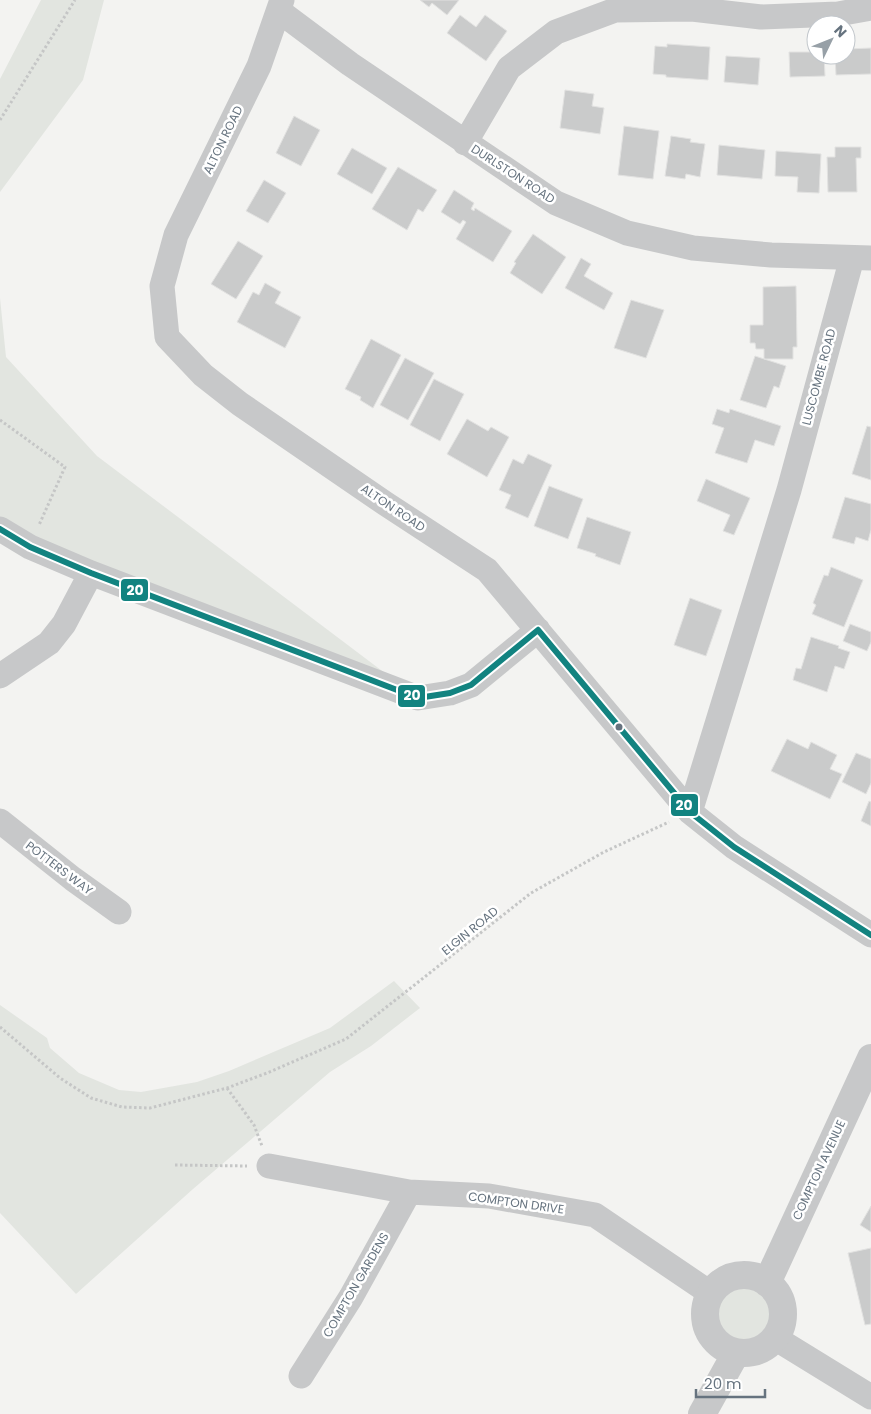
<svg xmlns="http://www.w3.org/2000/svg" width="871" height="1414" viewBox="0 0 871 1414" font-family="Poppins,sans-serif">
  <rect width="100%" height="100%" fill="#f3f3f1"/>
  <path fill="#e2e5e0" d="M 41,0 L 104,0 L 83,80 L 0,192 L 0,79 Z
    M 0,298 L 6,357 L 97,456 L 418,698 L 0,529 Z
    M 394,981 L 420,1008 L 371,1046 L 330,1072 L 193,1189 L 76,1294 L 0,1213 L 0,1005 L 47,1038 L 50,1048 L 79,1073 L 119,1090 L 141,1092 L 197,1082 L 229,1071 L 330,1028 Z
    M705 1314a39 39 0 1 1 78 0a39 39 0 1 1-78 0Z"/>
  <path fill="#cacbcb" stroke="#e2e2e1" d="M 420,0 L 459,0 L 447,15 L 432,3 L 429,7 Z
    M 460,15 L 476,27 L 485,15 L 507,31 L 486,61 L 447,33 Z
    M 667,44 L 710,47 L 708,80 L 666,77 L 666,75 L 653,74 L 655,46 L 667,47 Z
    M 871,48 L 871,74 L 836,75 L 835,55 L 846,55 L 846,49 Z
    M 789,52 L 816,52 L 816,55 L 824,55 L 825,76 L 790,77 Z
    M 726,56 L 760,58 L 758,85 L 724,82 Z
    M 565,90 L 594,94 L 592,106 L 604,108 L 600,134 L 560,128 Z
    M 294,116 L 320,130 L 301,166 L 276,153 Z
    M 624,126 L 659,131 L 653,179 L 618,175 Z
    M 671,136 L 691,139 L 690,142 L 705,144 L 700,177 L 686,174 L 685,179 L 665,176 Z
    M 719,145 L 765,150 L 762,179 L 717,175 Z
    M 835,147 L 861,147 L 861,158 L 856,158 L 857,192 L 828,192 L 827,157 L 835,157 Z
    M 352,148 L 387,168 L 372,194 L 337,174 Z
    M 776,151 L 821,154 L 819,193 L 797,192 L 798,177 L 775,176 Z
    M 398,167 L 437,190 L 423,212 L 418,209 L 407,230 L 372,209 Z
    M 264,180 L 286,193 L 268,223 L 246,211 Z
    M 454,190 L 474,203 L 471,209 L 474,211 L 475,208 L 512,231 L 493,262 L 456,239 L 466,222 L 463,220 L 460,224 L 441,212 Z
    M 533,234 L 566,257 L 542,294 L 510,273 L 516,263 L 514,262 Z
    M 238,241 L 263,256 L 236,299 L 211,284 Z
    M 581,258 L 591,264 L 584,276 L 613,293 L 604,310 L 565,288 Z
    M 265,283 L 281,292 L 275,303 L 301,317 L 285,348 L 237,322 L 253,292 L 259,295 Z
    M 796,286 L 797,347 L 793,347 L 793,359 L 764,359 L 764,349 L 756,349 L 755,343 L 750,343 L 750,325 L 763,325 L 763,287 Z
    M 631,300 L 664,310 L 646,358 L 614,348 Z
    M 371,339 L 401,355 L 373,408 L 360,400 L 361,397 L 345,389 Z
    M 755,356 L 786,366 L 779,388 L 774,386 L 766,408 L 740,400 Z
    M 405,358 L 434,373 L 408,420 L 380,405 Z
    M 434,379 L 464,394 L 440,441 L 410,425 Z
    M 717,409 L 729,413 L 730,409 L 781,426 L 774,446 L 755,440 L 747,463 L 715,453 L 724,428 L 712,424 Z
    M 467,419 L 488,431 L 491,427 L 509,437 L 487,477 L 447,454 Z
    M 867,426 L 871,427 L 871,480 L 852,474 Z
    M 528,454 L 552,465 L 528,518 L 505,508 L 511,495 L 499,490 L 513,459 L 523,464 Z
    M 706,479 L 750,498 L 734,535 L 723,531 L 730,515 L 697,501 Z
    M 549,486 L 583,499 L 568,539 L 534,526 Z
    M 845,497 L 871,504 L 871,530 L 868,541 L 856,537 L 854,544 L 832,538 Z
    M 587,517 L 631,532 L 620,565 L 595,556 L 596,554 L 577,548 Z
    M 831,567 L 863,580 L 844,627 L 812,614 L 816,605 L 813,603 L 824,575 L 828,576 Z
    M 690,598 L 722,610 L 706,656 L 674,645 Z
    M 850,624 L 871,632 L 871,642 L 867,651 L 843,641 Z
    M 811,637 L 839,646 L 838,648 L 850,652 L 844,669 L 835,666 L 827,692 L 793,680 L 796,668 L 801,669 Z
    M 787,739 L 808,749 L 811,742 L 837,755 L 830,769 L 842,774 L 830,799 L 771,771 Z
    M 856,753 L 871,759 L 871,783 L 866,794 L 842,782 Z
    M 869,801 L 871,802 L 871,826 L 861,821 Z
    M 871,1206 L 871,1232 L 860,1225 Z
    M 871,1248 L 871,1324 L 865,1325 L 848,1253 Z"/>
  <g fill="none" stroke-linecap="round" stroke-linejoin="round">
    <path stroke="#c5c6c6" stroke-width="3" stroke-dasharray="2.5 2.5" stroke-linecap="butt" d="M 0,120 L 75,0
      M 0,420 L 65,467 L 39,525
      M 0,1027 L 60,1078 L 91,1098 L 122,1107 L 150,1108 L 227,1088 L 267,1073 L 346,1039 L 531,893 L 604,852 L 669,822
      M 227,1088 L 254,1125 L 262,1146
      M 175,1165 L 247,1166"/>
    <path stroke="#c7c8c9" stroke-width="25" d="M 282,0 L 259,66 L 176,235 L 162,286 L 167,337 L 203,375 L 240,404 L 386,504 L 487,570 L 690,812 L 734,847 L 871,935
      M 279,11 L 350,64 L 556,203 L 627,233 L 693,248 L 771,255 L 871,258
      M 465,143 L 509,68 L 556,32 L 615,10 L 692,9 L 761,17 L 838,14 L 871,8
      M 0,529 L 30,547 L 91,573 L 418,698 L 450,693 L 471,685 L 538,630
      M 0,676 L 49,643 L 64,624 L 91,573
      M 690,812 L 789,490 L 852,258
      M 0,821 L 73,879 L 119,912
      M 269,1166 L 409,1192 L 489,1196 L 595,1215 L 710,1293
      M 775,1338 L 871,1397
      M 301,1376 L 351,1297 L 409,1192"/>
    <path stroke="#c7c8c9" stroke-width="28" d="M705 1314a39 39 0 1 1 78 0a39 39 0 1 1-78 0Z
      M 767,1283 L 871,1058
      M 702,1414 L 736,1353"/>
    <defs>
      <path id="bus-1" d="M 0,529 L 30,547 L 91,573 L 418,698 L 450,693 L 471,685 L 538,630
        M 538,630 L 690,812 L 734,847 L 871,935"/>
    </defs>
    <use href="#bus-1" stroke="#fff" stroke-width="10"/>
    <use href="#bus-1" stroke="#128380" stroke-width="6"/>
  </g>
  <circle fill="#66737f" stroke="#fff" stroke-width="2" cx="619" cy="727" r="4.5"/>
  <g text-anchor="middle" stroke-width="5" stroke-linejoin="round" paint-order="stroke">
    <g font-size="12" fill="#66737f" stroke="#fff">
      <text transform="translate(223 140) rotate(-64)" y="4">ALTON ROAD</text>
      <text transform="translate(513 174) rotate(33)" y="4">DURLSTON ROAD</text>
      <text transform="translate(819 377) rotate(-75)" y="4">LUSCOMBE ROAD</text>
      <text transform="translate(393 508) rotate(34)" y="4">ALTON ROAD</text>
      <text transform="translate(59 868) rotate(37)" y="4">POTTERS WAY</text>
      <text transform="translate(470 931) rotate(-39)" y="4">ELGIN ROAD</text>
      <text transform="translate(819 1170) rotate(-65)" y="4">COMPTON AVENUE</text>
      <text transform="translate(516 1203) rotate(8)" y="4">COMPTON DRIVE</text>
      <text transform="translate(356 1285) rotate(-60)" y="4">COMPTON GARDENS</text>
    </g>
  </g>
  <g stroke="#fff" stroke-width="2">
    <rect x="120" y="578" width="29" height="24" rx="5" fill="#128380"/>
    <rect x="397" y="684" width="29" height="24" rx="5" fill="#128380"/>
    <rect x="670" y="793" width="29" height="24" rx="5" fill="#128380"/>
  </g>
  <g font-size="14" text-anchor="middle" font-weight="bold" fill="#fff">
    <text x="135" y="595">20</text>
    <text x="412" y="700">20</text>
    <text x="684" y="810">20</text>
  </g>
  <g transform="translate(831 40) rotate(47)"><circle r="24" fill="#ffffff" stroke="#c2c7cc"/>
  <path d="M0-4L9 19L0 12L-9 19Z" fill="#97a0a7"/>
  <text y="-8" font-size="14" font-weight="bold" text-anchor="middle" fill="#66737f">N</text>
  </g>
  <path d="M696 1389v8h69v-8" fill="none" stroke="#66737f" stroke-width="2.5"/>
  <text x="704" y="1389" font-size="15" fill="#66737f" stroke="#ffffff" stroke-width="4" paint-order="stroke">20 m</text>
</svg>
